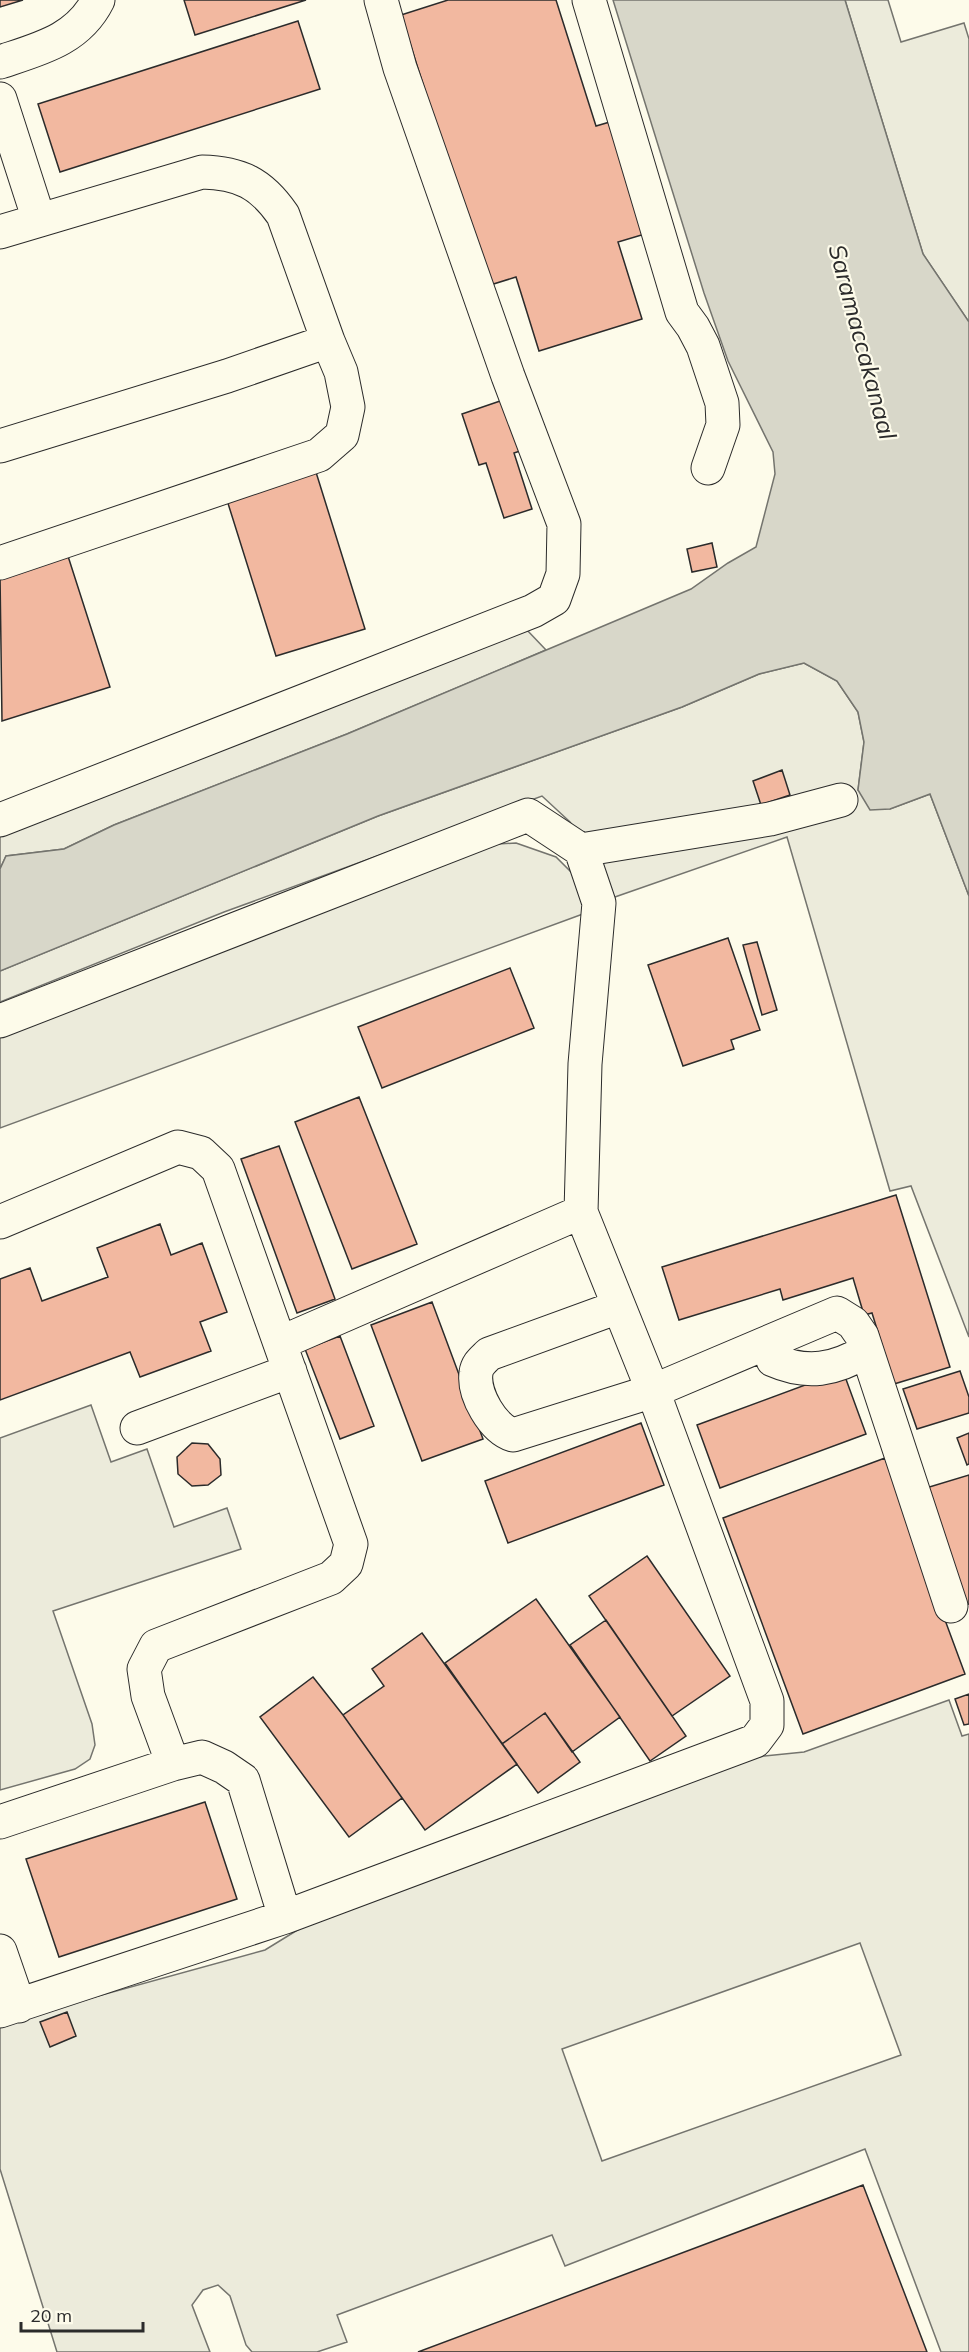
<svg xmlns="http://www.w3.org/2000/svg" width="969" height="2352" viewBox="0 0 969 2352" font-family="Mulish,sans-serif">
  <rect width="100%" height="100%" fill="#fdfbea"/>
  <path fill="#ecebdb" stroke="#74746e" stroke-width="1.5" fill-rule="evenodd" d="M 845,0 L 888,0 L 901,42 L 964,23 L 969,39 L 969,322 L 923,254 Z
    M 526,629 L 546,650 L 347,734 L 114,825 L 64,849 L 6,856 L 0,869 L 0,834 Z
    M 804,663 L 837,681 L 858,712 L 864,742 L 858,790 L 890,809 L 930,794 L 969,896 L 969,1337 L 911,1186 L 890,1191 L 787,837 L 612,898 L 588,847 L 570,822 L 542,796 L 224,912 L 0,1002 L 0,971 L 378,816 L 682,707 L 759,674 Z
    M 516,843 L 556,857 L 576,877 L 591,911 L 0,1128 L 0,1028 L 481,845 Z
    M 91,1405 L 111,1462 L 147,1449 L 174,1527 L 227,1508 L 241,1549 L 53,1611 L 92,1724 L 95,1745 L 90,1759 L 75,1769 L 0,1790 L 0,1438 Z
    M 949,1700 L 962,1736 L 969,1734 L 969,2352 L 941,2352 L 865,2149 L 565,2266 L 552,2235 L 337,2315 L 347,2342 L 317,2352 L 252,2352 L 246,2345 L 230,2296 L 218,2285 L 203,2290 L 192,2305 L 210,2352 L 57,2352 L 0,2169 L 0,2023 L 265,1950 L 304,1926 L 746,1758 L 804,1752 ZM 860,1943 L 901,2055 L 602,2161 L 562,2049 Z"/>
  <path fill="#d8d7c9" stroke="#74746e" stroke-width="1.5" d="M 613,0 L 845,0 L 923,254 L 969,322 L 969,896 L 930,794 L 890,809 L 870,810 L 858,790 L 864,742 L 858,712 L 837,681 L 804,663 L 759,674 L 682,707 L 378,816 L 0,971 L 0,869 L 6,856 L 64,849 L 114,825 L 347,734 L 691,589 L 728,563 L 756,547 L 775,474 L 773,452 L 728,361 L 704,293 Z"/>
  <path fill="#f2b8a0" stroke="#2b2b2b" stroke-width="1.5" d="M 0,0 L 23,0 L 0,7 Z
    M 184,0 L 306,0 L 195,35 Z
    M 448,0 L 556,0 L 596,126 L 620,119 L 655,231 L 618,242 L 642,319 L 539,351 L 516,277 L 487,286 L 401,15 Z
    M 298,21 L 320,89 L 60,172 L 38,104 Z
    M 506,399 L 523,450 L 514,453 L 532,509 L 504,518 L 486,463 L 479,465 L 462,414 Z
    M 315,469 L 365,629 L 276,656 L 226,497 Z
    M 712,543 L 717,567 L 692,572 L 687,549 Z
    M 67,553 L 110,687 L 2,721 L 0,574 Z
    M 782,770 L 790,795 L 761,805 L 753,781 Z
    M 728,938 L 760,1030 L 731,1040 L 734,1049 L 683,1066 L 648,965 Z
    M 757,942 L 777,1010 L 762,1015 L 743,945 Z
    M 510,968 L 534,1028 L 382,1088 L 358,1027 Z
    M 359,1097 L 417,1244 L 352,1269 L 295,1122 Z
    M 279,1146 L 335,1299 L 297,1313 L 241,1159 Z
    M 896,1195 L 950,1367 L 894,1384 L 872,1313 L 864,1315 L 853,1278 L 783,1300 L 780,1289 L 679,1320 L 662,1267 Z
    M 160,1224 L 171,1255 L 202,1243 L 227,1312 L 200,1322 L 211,1351 L 140,1377 L 130,1352 L 0,1400 L 0,1279 L 30,1268 L 42,1301 L 108,1277 L 97,1248 Z
    M 432,1302 L 483,1439 L 422,1461 L 371,1325 Z
    M 340,1336 L 374,1426 L 340,1439 L 305,1349 Z
    M 843,1371 L 866,1434 L 720,1488 L 697,1425 Z
    M 960,1371 L 969,1397 L 969,1413 L 917,1429 L 903,1389 Z
    M 641,1423 L 664,1485 L 508,1543 L 485,1481 Z
    M 969,1433 L 969,1464 L 967,1465 L 957,1438 Z
    M 192,1443 L 208,1444 L 220,1459 L 221,1475 L 208,1485 L 192,1486 L 178,1474 L 177,1457 Z
    M 885,1458 L 965,1674 L 803,1734 L 723,1518 Z
    M 969,1475 L 969,1604 L 961,1606 L 926,1488 Z
    M 647,1556 L 730,1676 L 672,1716 L 589,1596 Z
    M 536,1599 L 620,1717 L 572,1752 L 545,1713 L 502,1744 L 445,1663 Z
    M 606,1620 L 686,1736 L 650,1761 L 570,1645 Z
    M 422,1633 L 517,1764 L 425,1830 L 343,1715 L 384,1686 L 372,1669 Z
    M 313,1677 L 343,1715 L 402,1798 L 349,1837 L 260,1717 Z
    M 969,1694 L 969,1724 L 964,1725 L 955,1699 Z
    M 545,1713 L 580,1762 L 538,1793 L 502,1744 Z
    M 205,1802 L 237,1899 L 59,1957 L 26,1859 Z
    M 67,2012 L 76,2036 L 50,2047 L 40,2022 Z
    M 863,2185 L 927,2352 L 418,2352 Z"/>
  <g fill="none" stroke-linecap="round" stroke-linejoin="round">
    <defs>
      <path id="minor" d="M 589,0 L 682,312 L 693,327 L 703,346 L 722,403 L 723,425 L 708,468
        M 0,62 C 39,49 78,40 98,0
        M 0,99 L 39,220
        M 0,232 L 202,172 C 240,173 261,183 283,215 L 328,341 L 227,376 L 0,446
        M 0,563 L 319,455 L 342,435 L 348,407 L 341,372 L 328,341
        M 0,820 L 533,611 L 554,599 L 563,574 L 564,524 L 508,376 L 400,68 L 381,0
        M 581,850 L 770,819 L 841,800
        M 0,1021 L 528,815 L 581,850 L 599,903 L 585,1064 L 581,1212 L 653,1391 L 767,1701 L 767,1725 L 755,1741 L 285,1917 L 0,2011
        M 0,1222 L 178,1147 L 201,1153 L 218,1169 L 351,1544 L 346,1564 L 331,1578 L 156,1646 L 144,1669 L 148,1696 L 173,1764
        M 618,1307 L 489,1354 C 483,1360 477,1364 476,1373 C 473,1394 493,1429 513,1435 L 653,1391 L 837,1313 L 853,1323 L 862,1336 L 951,1606
        M 280,1343 L 581,1212
        M 768,1343 L 773,1360 C 807,1375 835,1370 866,1351
        M 137,1428 L 290,1371
        M 0,1822 L 173,1764 L 202,1757 L 224,1767 L 243,1780 L 285,1917
        M 0,1951 L 19,2006"/>
    </defs>
    <use href="#minor" stroke="#2b2b2b" stroke-width="35"/>
    <use href="#minor" stroke="#fdfbea" stroke-width="33"/>
  </g>
  <g text-anchor="middle" stroke-width="4.5" stroke-linejoin="round" paint-order="stroke">
    <g font-size="24" font-style="italic" fill="#2b2b2b" stroke="#fdfbea">
      <text transform="translate(862 342) rotate(75)" y="8">Saramaccakanaal</text>
    </g>
  </g>
  <path d="M21 2322v9h122v-9" fill="none" stroke="#2b2b2b" stroke-width="3"/>
  <text x="30" y="2322" font-size="18" fill="#2b2b2b" stroke="#fdfbea" stroke-width="4.5" paint-order="stroke">20 m</text>
</svg>
